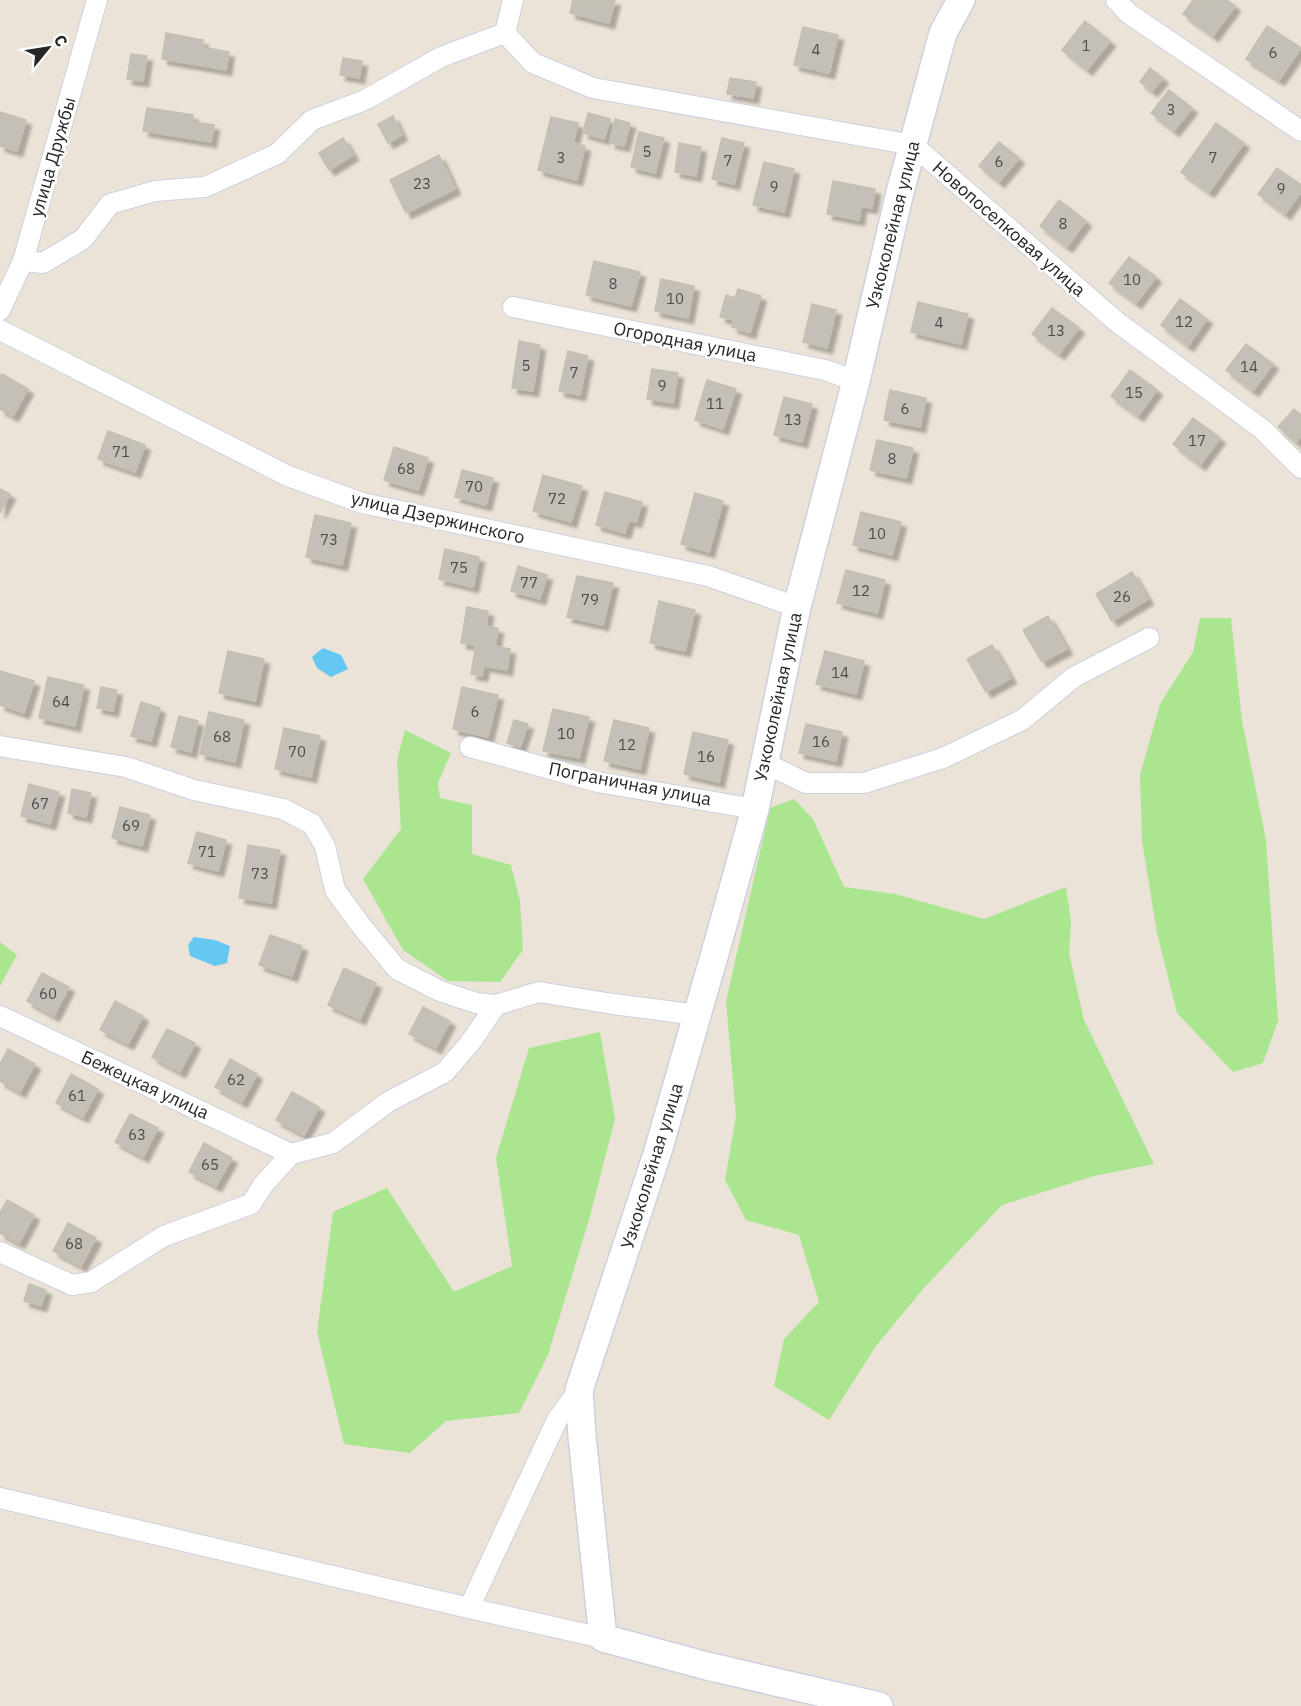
<svg xmlns="http://www.w3.org/2000/svg" width="1301" height="1706" viewBox="0 0 1301 1706" font-family="'IBM Plex Sans',sans-serif">
  <defs>
    <filter id="shadow"><feDropShadow dx="5.5" dy="5.5" stdDeviation="1.5" flood-color="#0004"/></filter>
  </defs>
  <rect width="100%" height="100%" fill="#ebe3d7"/>
  <path fill="#aae590" d="M 1200,618 L 1231,618 L 1242,721 L 1266,840 L 1278,1021 L 1263,1063 L 1233,1072 L 1177,1013 L 1157,933 L 1142,841 L 1140,775 L 1160,704 L 1193,652 Z
    M 405,730 L 451,753 L 438,783 L 440,798 L 472,805 L 472,854 L 511,865 L 520,901 L 523,950 L 500,982 L 448,981 L 403,950 L 363,879 L 401,829 L 397,760 Z
    M 794,799 L 813,819 L 844,887 L 895,894 L 984,919 L 1066,887 L 1071,921 L 1069,953 L 1084,1020 L 1154,1164 L 1094,1176 L 1002,1205 L 923,1289 L 876,1346 L 829,1420 L 774,1386 L 784,1339 L 819,1302 L 799,1235 L 746,1220 L 725,1180 L 736,1116 L 726,1001 L 770,808 Z
    M 0,942 L 17,955 L 0,986 Z
    M 600,1032 L 615,1119 L 590,1216 L 548,1355 L 519,1413 L 446,1421 L 410,1453 L 344,1444 L 317,1332 L 333,1212 L 387,1188 L 454,1292 L 512,1266 L 496,1158 L 529,1048 Z"/>
  <path fill="#64c8f3" d="M 323,648 L 341,655 L 348,669 L 331,677 L 317,668 L 312,657 Z
    M 194,937 L 215,940 L 230,946 L 227,963 L 215,966 L 190,956 L 188,945 Z"/>
  <path fill="#c5c0b7" stroke="#c5bfb1" stroke-width="1.5" filter="url(#shadow)" d="M 573,0 L 615,0 L 609,23 L 570,13 Z
    M 1193,0 L 1227,0 L 1235,6 L 1213,36 L 1183,14 Z
    M 1085,21 L 1110,41 L 1087,70 L 1062,50 Z
    M 1267,26 L 1301,48 L 1279,80 L 1246,59 Z
    M 803,27 L 838,35 L 829,73 L 794,65 Z
    M 166,33 L 203,40 L 202,47 L 229,52 L 226,70 L 162,59 Z
    M 131,54 L 147,56 L 143,81 L 127,79 Z
    M 343,58 L 362,61 L 359,78 L 340,75 Z
    M 1150,68 L 1163,78 L 1152,91 L 1140,82 Z
    M 730,78 L 756,82 L 753,98 L 727,94 Z
    M 1169,90 L 1192,108 L 1174,131 L 1151,113 Z
    M 147,108 L 193,115 L 192,122 L 214,125 L 211,142 L 143,131 Z
    M 0,112 L 26,120 L 17,151 L 0,146 Z
    M 588,113 L 610,119 L 604,139 L 583,133 Z
    M 393,116 L 402,135 L 388,143 L 378,124 Z
    M 551,117 L 578,123 L 573,143 L 585,146 L 577,180 L 538,170 Z
    M 615,119 L 630,123 L 624,146 L 610,143 Z
    M 1216,123 L 1244,143 L 1209,192 L 1181,172 Z
    M 639,132 L 664,138 L 655,173 L 631,167 Z
    M 343,138 L 353,155 L 329,170 L 319,153 Z
    M 722,138 L 744,143 L 734,184 L 712,179 Z
    M 999,142 L 1019,158 L 999,182 L 979,166 Z
    M 679,143 L 701,147 L 696,176 L 675,172 Z
    M 439,155 L 455,189 L 406,213 L 390,180 Z
    M 764,162 L 794,169 L 784,212 L 753,205 Z
    M 1277,168 L 1301,185 L 1301,192 L 1285,214 L 1258,194 Z
    M 833,181 L 875,189 L 872,208 L 861,206 L 859,220 L 827,214 Z
    M 1059,200 L 1086,221 L 1067,247 L 1040,226 Z
    M 1129,257 L 1156,277 L 1136,303 L 1109,283 Z
    M 594,261 L 640,272 L 631,306 L 586,295 Z
    M 661,279 L 694,286 L 688,318 L 655,311 Z
    M 738,289 L 761,296 L 750,333 L 732,327 L 734,320 L 720,317 L 726,295 L 735,298 Z
    M 1180,299 L 1207,319 L 1188,346 L 1161,325 Z
    M 918,302 L 968,314 L 961,344 L 911,332 Z
    M 812,304 L 836,310 L 827,348 L 803,342 Z
    M 1052,308 L 1079,328 L 1059,354 L 1032,334 Z
    M 519,341 L 540,345 L 533,391 L 512,388 Z
    M 1246,344 L 1273,364 L 1253,391 L 1226,370 Z
    M 568,351 L 588,356 L 580,395 L 559,391 Z
    M 652,369 L 678,373 L 673,403 L 647,399 Z
    M 1130,370 L 1157,390 L 1138,416 L 1111,396 Z
    M 2,374 L 28,389 L 13,416 L 0,409 L 0,377 Z
    M 707,380 L 736,389 L 723,429 L 695,420 Z
    M 890,390 L 926,398 L 920,427 L 884,420 Z
    M 784,397 L 812,404 L 802,442 L 774,435 Z
    M 1294,409 L 1301,415 L 1301,436 L 1296,442 L 1278,427 Z
    M 1193,418 L 1220,438 L 1200,465 L 1173,444 Z
    M 108,431 L 145,445 L 135,472 L 98,459 Z
    M 877,440 L 913,448 L 906,478 L 870,470 Z
    M 394,447 L 428,458 L 418,490 L 384,480 Z
    M 462,470 L 493,478 L 486,505 L 455,497 Z
    M 543,475 L 582,486 L 571,522 L 533,511 Z
    M 0,489 L 10,494 L 0,513 Z
    M 605,492 L 642,502 L 636,522 L 629,520 L 625,533 L 596,525 Z
    M 695,493 L 723,501 L 709,552 L 681,544 Z
    M 861,512 L 901,522 L 892,555 L 853,545 Z
    M 315,515 L 351,523 L 342,565 L 306,557 Z
    M 445,549 L 479,557 L 473,587 L 439,579 Z
    M 518,566 L 547,575 L 540,599 L 511,591 Z
    M 846,570 L 885,580 L 877,613 L 837,603 Z
    M 1132,572 L 1148,599 L 1112,621 L 1096,594 Z
    M 577,576 L 613,583 L 603,625 L 567,617 Z
    M 659,601 L 695,610 L 685,651 L 650,643 Z
    M 467,607 L 488,611 L 486,626 L 498,628 L 495,646 L 510,649 L 507,670 L 484,666 L 482,676 L 471,674 L 476,645 L 461,643 Z
    M 1048,616 L 1067,649 L 1042,662 L 1023,630 Z
    M 992,645 L 1011,678 L 986,692 L 967,659 Z
    M 228,651 L 264,659 L 255,701 L 219,693 Z
    M 825,651 L 864,661 L 856,694 L 816,684 Z
    M 0,671 L 34,681 L 24,713 L 0,705 Z
    M 48,677 L 84,685 L 75,726 L 39,718 Z
    M 101,687 L 117,690 L 113,711 L 97,708 Z
    M 462,687 L 498,695 L 488,737 L 453,729 Z
    M 141,702 L 160,708 L 151,741 L 131,736 Z
    M 553,709 L 589,717 L 579,758 L 543,751 Z
    M 209,712 L 244,720 L 235,762 L 200,754 Z
    M 179,716 L 198,721 L 191,752 L 171,747 Z
    M 514,720 L 528,724 L 520,747 L 507,743 Z
    M 614,720 L 649,728 L 640,769 L 604,761 Z
    M 806,724 L 842,732 L 836,761 L 799,753 Z
    M 284,728 L 320,736 L 311,777 L 275,769 Z
    M 693,732 L 728,740 L 719,782 L 684,774 Z
    M 29,784 L 59,792 L 50,824 L 21,816 Z
    M 72,789 L 91,793 L 86,817 L 68,813 Z
    M 120,807 L 150,815 L 142,846 L 112,838 Z
    M 197,832 L 226,840 L 218,871 L 188,863 Z
    M 248,845 L 280,850 L 271,903 L 239,898 Z
    M 270,935 L 302,946 L 292,976 L 259,965 Z
    M 344,968 L 376,983 L 360,1019 L 328,1005 Z
    M 42,973 L 69,987 L 54,1016 L 27,1001 Z
    M 115,1001 L 143,1016 L 128,1044 L 100,1030 Z
    M 423,1007 L 450,1021 L 436,1048 L 409,1034 Z
    M 167,1029 L 195,1043 L 180,1072 L 152,1057 Z
    M 8,1049 L 35,1064 L 20,1092 L 0,1081 L 0,1064 Z
    M 230,1059 L 257,1074 L 242,1102 L 215,1087 Z
    M 71,1074 L 98,1089 L 83,1117 L 56,1103 Z
    M 292,1092 L 319,1107 L 304,1135 L 276,1120 Z
    M 130,1114 L 158,1128 L 143,1157 L 115,1142 Z
    M 204,1143 L 232,1158 L 216,1186 L 189,1172 Z
    M 7,1200 L 34,1215 L 19,1243 L 0,1233 L 0,1213 Z
    M 68,1223 L 96,1238 L 81,1266 L 53,1251 Z
    M 29,1284 L 46,1290 L 41,1306 L 24,1301 Z"/>
  <g fill="none" stroke-linecap="round" stroke-linejoin="round">
    <defs>
      <path id="street" d="M 1116,0 L 1128,13 L 1301,131
        M 505,33 L 533,63 L 593,88 L 913,145 L 1117,322 L 1262,429 L 1301,468
        M 23,261 L 43,263 L 83,239 L 110,204 L 155,191 L 205,187 L 277,154 L 312,120 L 365,100 L 441,57 L 505,33 L 513,0
        M 513,307 L 825,370 L 856,381
        M 0,310 L 23,261 L 97,0
        M 0,330 L 288,476 L 362,503 L 708,576 L 797,607
        M 0,746 L 126,767 L 194,790 L 283,809 L 312,824 L 325,846 L 335,890 L 359,923 L 397,969 L 440,991 L 476,1003 L 496,1005 L 539,992 L 613,1004 L 698,1015
        M 470,747 L 598,782 L 755,809
        M 765,763 L 806,783 L 864,783 L 943,758 L 1022,720 L 1074,677 L 1149,638
        M 0,1016 L 291,1154
        M 291,1154 L 333,1143 L 388,1102 L 445,1072 L 470,1043 L 496,1005
        M 0,1252 L 72,1285 L 91,1282 L 164,1236 L 251,1204 L 263,1185 L 291,1154
        M 0,1498 L 469,1608 L 603,1638
        M 469,1608 L 557,1420 L 579,1390"/>
      <path id="secondary" d="M 879,1706 L 707,1666 L 603,1638 L 582,1436 L 579,1390 L 658,1151 L 721,932 L 755,809 L 797,607 L 856,381 L 900,192 L 943,33 L 961,0"/>
    </defs>
    <use href="#street" stroke="#cdd0e1" stroke-width="22"/>
    <use href="#secondary" stroke="#cdd0e1" stroke-width="30"/>
    <use href="#street" stroke="#fff" stroke-width="20"/>
    <use href="#secondary" stroke="#fff" stroke-width="27"/>
  </g>
  <g text-anchor="middle" stroke-width="4.5" stroke-linejoin="round" paint-order="stroke">
    <g font-size="15" fill="#4e4d4b">
      <text x="1086" y="51">1</text>
      <text x="816" y="55">4</text>
      <text x="1273" y="58">6</text>
      <text x="1171" y="115">3</text>
      <text x="647" y="157">5</text>
      <text x="561" y="163">3</text>
      <text x="1213" y="163">7</text>
      <text x="728" y="166">7</text>
      <text x="999" y="167">6</text>
      <text x="422" y="189">23</text>
      <text x="774" y="192">9</text>
      <text x="1281" y="194">9</text>
      <text x="1063" y="229">8</text>
      <text x="1132" y="285">10</text>
      <text x="613" y="289">8</text>
      <text x="675" y="304">10</text>
      <text x="1184" y="327">12</text>
      <text x="939" y="328">4</text>
      <text x="1056" y="336">13</text>
      <text x="526" y="371">5</text>
      <text x="1249" y="372">14</text>
      <text x="574" y="378">7</text>
      <text x="662" y="391">9</text>
      <text x="1134" y="398">15</text>
      <text x="715" y="409">11</text>
      <text x="905" y="414">6</text>
      <text x="793" y="425">13</text>
      <text x="1197" y="446">17</text>
      <text x="121" y="457">71</text>
      <text x="892" y="464">8</text>
      <text x="406" y="474">68</text>
      <text x="474" y="492">70</text>
      <text x="557" y="504">72</text>
      <text x="877" y="539">10</text>
      <text x="329" y="545">73</text>
      <text x="459" y="573">75</text>
      <text x="529" y="588">77</text>
      <text x="861" y="596">12</text>
      <text x="1122" y="602">26</text>
      <text x="590" y="605">79</text>
      <text x="840" y="678">14</text>
      <text x="61" y="707">64</text>
      <text x="475" y="717">6</text>
      <text x="566" y="739">10</text>
      <text x="222" y="742">68</text>
      <text x="821" y="747">16</text>
      <text x="627" y="750">12</text>
      <text x="297" y="757">70</text>
      <text x="706" y="762">16</text>
      <text x="40" y="809">67</text>
      <text x="131" y="831">69</text>
      <text x="207" y="857">71</text>
      <text x="260" y="879">73</text>
      <text x="48" y="999">60</text>
      <text x="236" y="1085">62</text>
      <text x="77" y="1101">61</text>
      <text x="137" y="1140">63</text>
      <text x="210" y="1170">65</text>
      <text x="74" y="1249">68</text>
    </g>
    <g font-size="18" fill="#272727" stroke="#fff">
      <text transform="translate(53 157) rotate(-74)" y="6">улица Дружбы</text>
      <text transform="translate(893 225) rotate(-76)" y="6">Узкоколейная улица</text>
      <text transform="translate(1009 229) rotate(41)" y="6">Новопоселковая улица</text>
      <text transform="translate(685 342) rotate(11)" y="6">Огородная улица</text>
      <text transform="translate(438 518) rotate(13)" y="6">улица Дзержинского</text>
      <text transform="translate(778 697) rotate(-78)" y="6">Узкоколейная улица</text>
      <text transform="translate(630 784) rotate(11)" y="6">Пограничная улица</text>
      <text transform="translate(145 1085) rotate(25)" y="6">Бежецкая улица</text>
      <text transform="translate(652 1166) rotate(-73)" y="6">Узкоколейная улица</text>
    </g>
  </g>
  <g transform="translate(48 48) rotate(60)" stroke="#ffffff" stroke-width="4.5" paint-order="stroke">
  <path d="M0-4.5L10 22L0 15L-10 22Z" fill="#272727"/>
  <text y="-9" font-size="16" font-weight="bold" text-anchor="middle" fill="#272727">С</text>
  </g>
</svg>
